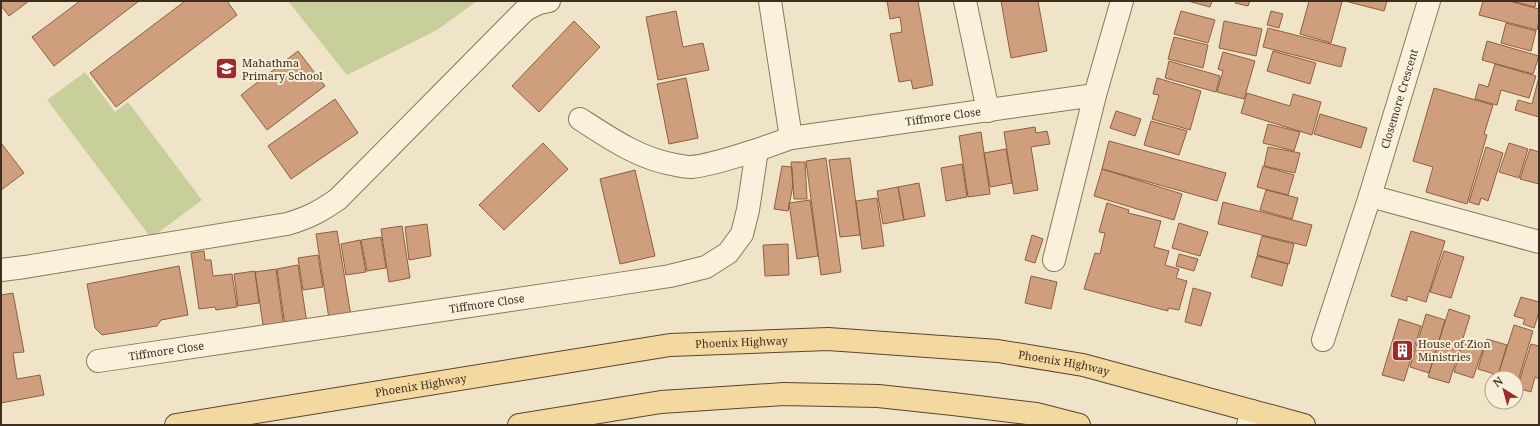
<svg xmlns="http://www.w3.org/2000/svg" width="1540" height="426" viewBox="0 0 1540 426" font-family="'Noto Serif',serif">
  <rect width="100%" height="100%" fill="#f0e4c8"/>
  <path fill="#c9cf9b" d="M 288,1 L 477,1 L 437,30 L 347,75 Z
    M 85,72 L 115,112 L 128,102 L 202,200 L 151,238 L 47,100 Z"/>
  <path fill="#cf9f7d" stroke="#8d5f41" d="M 1,1 L 29,1 L 9,16 L 1,6 Z
    M 80,1 L 139,1 L 54,66 L 32,37 Z
    M 185,1 L 227,1 L 237,15 L 116,107 L 90,73 Z
    M 887,1 L 918,1 L 933,85 L 913,89 L 911,80 L 899,82 L 890,34 L 902,32 L 900,17 L 890,19 Z
    M 1001,1 L 1038,1 L 1047,51 L 1011,58 Z
    M 1188,1 L 1212,1 L 1210,7 Z
    M 1236,1 L 1250,1 L 1248,6 L 1235,3 Z
    M 1309,1 L 1338,1 L 1342,2 L 1331,43 L 1300,34 Z
    M 1345,1 L 1387,1 L 1384,11 Z
    M 1483,1 L 1509,1 L 1539,9 L 1539,21 L 1537,30 L 1479,15 Z
    M 1511,1 L 1536,1 L 1535,7 Z
    M 676,11 L 683,47 L 703,43 L 709,70 L 658,80 L 646,17 Z
    M 1181,11 L 1215,20 L 1208,43 L 1174,34 Z
    M 1271,11 L 1283,14 L 1279,28 L 1267,25 Z
    M 574,21 L 600,47 L 539,112 L 512,86 Z
    M 1224,21 L 1262,29 L 1256,56 L 1219,48 Z
    M 1506,23 L 1536,31 L 1531,51 L 1501,43 Z
    M 1268,28 L 1346,48 L 1341,67 L 1263,47 Z
    M 1174,37 L 1208,45 L 1203,68 L 1168,59 Z
    M 1487,41 L 1539,56 L 1533,74 L 1482,60 Z
    M 298,51 L 325,86 L 267,130 L 241,95 Z
    M 1273,51 L 1316,63 L 1310,84 L 1267,71 Z
    M 1223,52 L 1255,61 L 1244,99 L 1217,92 L 1223,71 L 1218,69 Z
    M 1169,61 L 1220,76 L 1216,92 L 1165,78 Z
    M 1495,64 L 1536,76 L 1529,98 L 1501,90 L 1497,105 L 1475,99 L 1479,84 L 1488,87 Z
    M 1539,77 L 1539,117 L 1515,110 L 1518,100 L 1532,104 Z
    M 686,78 L 698,138 L 669,144 L 657,84 Z
    M 1157,78 L 1201,91 L 1190,130 L 1152,119 L 1159,95 L 1153,94 Z
    M 1434,88 L 1493,105 L 1484,134 L 1487,135 L 1467,204 L 1426,192 L 1433,167 L 1413,161 Z
    M 1247,93 L 1290,106 L 1293,94 L 1321,102 L 1312,135 L 1241,113 Z
    M 335,99 L 358,133 L 291,179 L 268,146 Z
    M 1116,111 L 1141,119 L 1135,136 L 1110,128 Z
    M 1320,114 L 1367,128 L 1361,148 L 1314,134 Z
    M 1151,121 L 1187,131 L 1179,155 L 1144,145 Z
    M 1268,124 L 1300,132 L 1294,151 L 1263,143 Z
    M 1035,127 L 1036,133 L 1047,131 L 1050,144 L 1031,147 L 1038,190 L 1014,194 L 1004,132 Z
    M 981,132 L 990,194 L 968,197 L 959,136 Z
    M 1109,141 L 1226,173 L 1217,201 L 1102,169 Z
    M 1,143 L 24,173 L 1,190 Z
    M 543,143 L 568,169 L 504,230 L 479,205 Z
    M 1509,143 L 1528,149 L 1519,178 L 1499,172 Z
    M 1268,147 L 1300,153 L 1295,173 L 1264,166 Z
    M 1486,147 L 1503,153 L 1488,201 L 1481,198 L 1479,205 L 1469,202 Z
    M 1006,149 L 1012,183 L 990,187 L 984,153 Z
    M 1530,149 L 1539,152 L 1539,184 L 1520,179 Z
    M 826,158 L 841,272 L 821,275 L 806,161 Z
    M 850,158 L 860,235 L 840,237 L 829,160 Z
    M 791,162 L 805,162 L 807,199 L 794,199 Z
    M 962,164 L 967,197 L 946,201 L 941,168 Z
    M 782,166 L 792,167 L 793,185 L 788,211 L 774,209 Z
    M 1263,166 L 1294,175 L 1288,195 L 1257,187 Z
    M 1102,169 L 1182,194 L 1174,220 L 1094,196 Z
    M 635,170 L 655,256 L 620,264 L 600,179 Z
    M 919,183 L 925,216 L 904,220 L 898,187 Z
    M 898,187 L 904,220 L 883,224 L 877,191 Z
    M 1266,190 L 1298,198 L 1292,219 L 1260,210 Z
    M 877,198 L 884,246 L 862,249 L 856,201 Z
    M 810,200 L 818,256 L 797,259 L 789,203 Z
    M 1223,202 L 1312,225 L 1306,246 L 1218,224 Z
    M 1107,203 L 1129,210 L 1128,213 L 1161,221 L 1154,247 L 1169,251 L 1165,265 L 1179,269 L 1176,278 L 1187,281 L 1179,310 L 1168,308 L 1168,311 L 1084,289 L 1095,253 L 1100,254 L 1105,233 L 1099,232 Z
    M 1179,223 L 1208,232 L 1200,256 L 1172,248 Z
    M 427,224 L 431,256 L 409,260 L 405,227 Z
    M 402,226 L 410,278 L 389,282 L 381,229 Z
    M 337,231 L 351,316 L 329,319 L 316,234 Z
    M 1411,231 L 1445,241 L 1426,302 L 1407,296 L 1407,301 L 1391,296 Z
    M 1032,235 L 1043,239 L 1035,263 L 1025,260 Z
    M 1262,236 L 1294,244 L 1289,264 L 1257,255 Z
    M 381,237 L 386,268 L 367,271 L 361,240 Z
    M 360,240 L 366,272 L 346,275 L 341,244 Z
    M 788,244 L 789,275 L 765,276 L 763,245 Z
    M 204,251 L 205,260 L 211,260 L 213,276 L 232,274 L 237,307 L 216,310 L 215,307 L 199,309 L 191,253 Z
    M 1444,251 L 1464,257 L 1451,298 L 1430,292 Z
    M 1179,254 L 1198,259 L 1194,271 L 1176,266 Z
    M 318,255 L 323,287 L 303,290 L 298,258 Z
    M 1257,256 L 1288,264 L 1282,286 L 1251,277 Z
    M 298,265 L 307,323 L 285,326 L 277,269 Z
    M 179,266 L 188,315 L 161,320 L 157,326 L 102,335 L 95,328 L 87,284 Z
    M 276,269 L 284,328 L 264,331 L 255,272 Z
    M 255,271 L 259,303 L 238,306 L 234,274 Z
    M 1031,276 L 1057,282 L 1051,309 L 1025,303 Z
    M 1193,288 L 1211,293 L 1201,326 L 1185,322 Z
    M 13,293 L 24,352 L 13,353 L 17,379 L 40,375 L 44,395 L 1,403 L 1,295 Z
    M 1521,297 L 1539,302 L 1539,312 L 1534,328 L 1523,324 L 1525,319 L 1514,316 Z
    M 1449,309 L 1470,316 L 1449,383 L 1428,377 Z
    M 1426,314 L 1445,320 L 1429,373 L 1410,367 Z
    M 1399,319 L 1421,326 L 1404,381 L 1382,375 Z
    M 1514,325 L 1533,331 L 1518,381 L 1516,380 L 1516,378 L 1509,378 L 1498,375 Z
    M 1487,339 L 1507,345 L 1498,375 L 1478,369 Z
    M 1463,343 L 1483,349 L 1473,378 L 1454,372 Z
    M 1531,344 L 1539,346 L 1539,379 L 1535,377 L 1531,392 L 1517,388 Z"/>
  <g fill="none" stroke-linecap="round" stroke-linejoin="round">
    <defs>
      <g id="minor">
        <path d="M 770,1 L 791,138"/>
        <path d="M 965,1 L 988,111"/>
        <path d="M 580,119 C 611,139 640,159 676,165 C 681,166 687,167 691,167 C 713,165 736,156 757,150"/>
        <path d="M 1370,196 L 1539,242"/>
        <path d="M 1054,260 L 1095,95 L 1122,1"/>
        <path d="M 1,270 L 25,267 L 287,224 C 308,218 321,211 338,199 L 525,10 L 539,3 L 549,1"/>
        <path id="s1" d="M 1323,340 L 1370,196 L 1429,1"/>
        <path id="s2" d="M 98,361 L 592,288 L 670,276 L 706,267 L 728,253 L 742,234 L 748,210 L 757,150 L 791,138 L 1095,95"/>
        <path d="M 1248,425 L 1252,411"/>
      </g>
      <g id="major">
        <path id="s3" d="M 176,425 L 670,345 L 828,339 L 998,351 L 1083,365 L 1304,425"/>
        <path d="M 519,425 L 661,402 L 784,394 L 878,396 L 953,404 L 1036,414 L 1079,425"/>
      </g>
    </defs>
    <use href="#minor" stroke="#8d765c" stroke-width="24"/>
    <use href="#major" stroke="#5b4430" stroke-width="24"/>
    <use href="#minor" stroke="#faf1dc" stroke-width="22"/>
    <use href="#major" stroke="#f3d9a0" stroke-width="22"/>
  </g>
  <defs>
    <symbol id="school-square" viewBox="-11 -11 22 22"><rect x="-9" y="-9" width="18" height="18" rx="4" fill="#9e2a2b" stroke="#f7eed8"/><path d="M0-5L7-2L0 1L-7-2ZM-4 1L0 2.5L4 1V4Q0 6-4 4Z" fill="#fff"/></symbol>
    <symbol id="building-square" viewBox="-11 -11 22 22"><rect x="-9" y="-9" width="18" height="18" rx="4" fill="#9e2a2b" stroke="#f7eed8"/><path d="M-4-6H4V6H1V3H-1V6H-4ZM-2.5-4.3h1.7v1.8h-1.7ZM.8-4.3h1.7v1.8H.8ZM-2.5-1h1.7V.8h-1.7ZM.8-1h1.7V.8H.8Z" fill="#fff"/></symbol>
  </defs>
  <g fill-rule="evenodd">
    <use href="#school-square" x="214" y="56" width="25" height="25"/>
    <use href="#building-square" x="1390" y="338" width="25" height="25"/>
  </g>
  <g text-anchor="middle" stroke-width="4" stroke-linejoin="round" paint-order="stroke">
    <g font-size="11" fill="#3d2e20" stroke="#f7eed8" text-anchor="start">
      <text x="242" y="67">Mahathma<tspan x="242" dy="13">Primary School</tspan></text>
      <text x="1418" y="348">House of Zion<tspan x="1418" dy="13">Ministries</tspan></text>
    </g>
    <g font-size="11" fill="#3d2e20" stroke="#f7eed8">
      <text dy="4" stroke="none"><textPath href="#s1" startOffset="253">Closemore Crescent</textPath></text>
      <text dy="4" stroke="none"><textPath href="#s2" startOffset="940">Tiffmore Close</textPath></text>
      <text dy="4" stroke="none"><textPath href="#s2" startOffset="393">Tiffmore Close</textPath></text>
      <text dy="4" stroke="none"><textPath href="#s3" startOffset="572">Phoenix Highway</textPath></text>
      <text dy="4" stroke="none"><textPath href="#s2" startOffset="69">Tiffmore Close</textPath></text>
      <text dy="4" stroke="none"><textPath href="#s3" startOffset="896">Phoenix Highway</textPath></text>
      <text dy="4" stroke="none"><textPath href="#s3" startOffset="248">Phoenix Highway</textPath></text>
    </g>
  </g>
  <rect width="1540" height="426" fill="none" stroke="#3d2e20" stroke-width="4"/>
  <g transform="translate(1504 390) rotate(323)"><circle r="19" fill="#f7eed8" stroke="#ada18e"/>
  <path d="M0-3L7 15L0 10L-7 15Z" fill="#9e2a2b"/>
  <text y="-6" font-size="11" font-weight="bold" text-anchor="middle" fill="#3d2e20">N</text>
  </g>
</svg>
